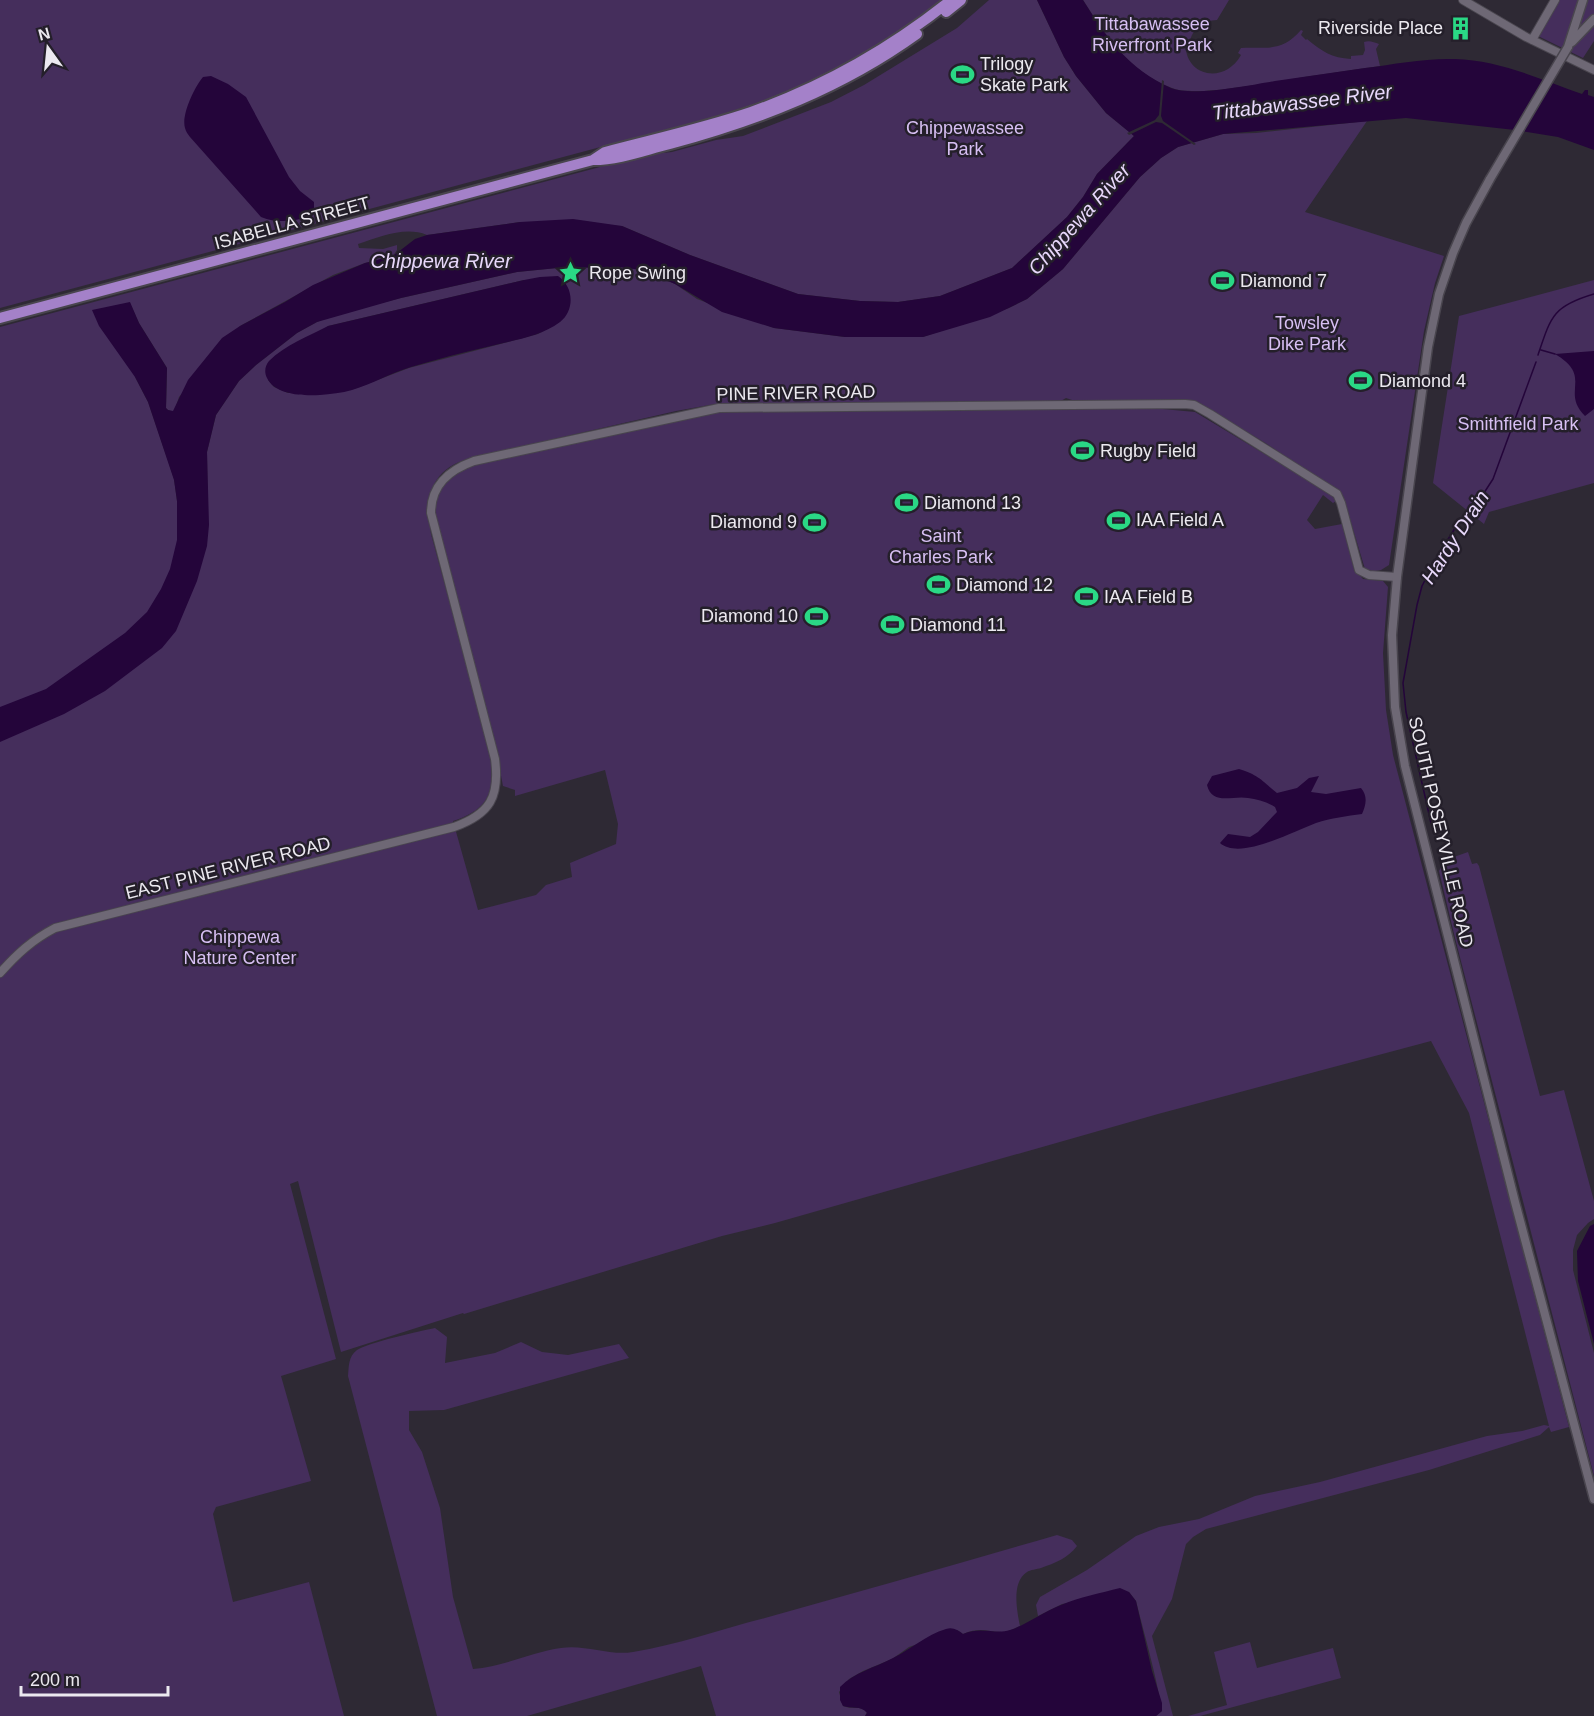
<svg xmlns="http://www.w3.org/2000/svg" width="1594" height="1716" viewBox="0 0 1594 1716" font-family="Helvetica,sans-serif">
  <rect width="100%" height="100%" fill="#2e2934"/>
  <path fill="#452e5c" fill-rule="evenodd" d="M 0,0 L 942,0 C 896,39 839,70 783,93 C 760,103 734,110 709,118 L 0,308 Z
    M 989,0 L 1037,0 L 1064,57 L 1076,76 L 1106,113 L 1134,136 L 1097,174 L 1083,197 L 1067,217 L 1012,268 L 940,296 L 898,302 L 860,301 L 798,294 L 690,255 L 622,226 L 520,222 L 427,235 C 405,226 380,237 358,244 L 359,248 L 383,249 L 397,245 L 397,250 L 393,256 L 365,263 L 333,275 L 240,326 L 179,397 L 174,412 L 168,410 L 166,408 L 167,368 L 139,323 L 130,303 L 135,377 L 148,402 L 174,479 L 177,501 L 177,527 L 208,536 L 207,452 L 216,415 L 239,381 L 256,365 L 297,333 L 317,322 L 334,315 L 401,298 L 517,272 L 557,268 L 619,267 L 642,270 L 675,284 L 697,299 L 774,328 L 845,337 L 923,337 L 1009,308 L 1027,299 L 1063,269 L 1140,177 L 1161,158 L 1178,147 L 1223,134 L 1256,133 L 1367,121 L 1305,212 L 1444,256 L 1435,283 L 1424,331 L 1389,565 L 1381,570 L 1369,572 L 1365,569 L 1343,496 L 1267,444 L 1199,403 L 1075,401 L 1066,398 L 1059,402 L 715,404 L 676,411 L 467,459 C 428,472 426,499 431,534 L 487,740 C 496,779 498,807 453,821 L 478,910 L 536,895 L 546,885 L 572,877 L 570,863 L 616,844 L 618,824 L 605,770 L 515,796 L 515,790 L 503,786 L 495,745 L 434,513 L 439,491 L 455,474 L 471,466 L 714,412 L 728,411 L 1152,408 L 1195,412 L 1331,494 L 1336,501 L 1333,503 L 1323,495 L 1307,520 L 1315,529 L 1342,524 L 1354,569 L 1363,579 L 1383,581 L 1388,587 L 1383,653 L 1386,710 L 1393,755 L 1569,1427 L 1551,1432 L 1549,1427 L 1540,1435 L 1429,1470 L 1206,1529 L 1193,1537 L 1186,1544 L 1172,1599 L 1152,1636 L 1173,1716 L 1156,1716 L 1162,1711 C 1156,1674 1145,1637 1136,1601 L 1129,1592 L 1062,1604 L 1038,1616 L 1036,1605 L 1040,1597 L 1087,1570 L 1136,1536 L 1159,1527 L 1199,1519 L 1255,1496 L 1320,1482 L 1487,1436 L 1522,1431 L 1544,1425 L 1549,1426 L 1469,1113 L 1431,1041 L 1158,1114 L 775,1223 L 722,1236 L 464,1314 L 463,1313 L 341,1352 L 298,1181 L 290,1184 L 336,1359 L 281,1376 L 311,1481 L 216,1507 L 213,1514 L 233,1602 L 309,1582 L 344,1716 L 0,1716 L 0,327 L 645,155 L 672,152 L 716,140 L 743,136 L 831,102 L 864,85 L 957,28 ZM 524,280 L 561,321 L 538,334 L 409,368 L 351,390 L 288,393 L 274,387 L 268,380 L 328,326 Z
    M 1083,0 L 1229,0 L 1217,20 C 1203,21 1194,27 1190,40 L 1186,39 C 1181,76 1224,86 1241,55 L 1238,53 L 1241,48 C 1267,47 1282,52 1301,30 L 1303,31 L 1301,35 L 1306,40 L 1307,39 C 1321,51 1332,58 1351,59 L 1351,56 L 1363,55 L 1365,50 L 1364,42 C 1369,40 1374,42 1379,44 L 1376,49 L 1380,66 C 1347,71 1314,75 1281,81 C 1256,84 1194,97 1172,88 C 1129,72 1106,36 1083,0 Z
    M 1559,0 L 1594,0 L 1594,41 L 1583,58 L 1538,36 Z
    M 1594,280 L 1594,483 L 1489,512 L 1484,524 L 1433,483 L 1459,316 Z
    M 1468,852 L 1472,864 L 1477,863 L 1479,866 L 1540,1096 L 1564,1090 L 1594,1201 L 1594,1219 L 1588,1223 L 1577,1235 L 1573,1250 L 1573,1270 L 1594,1353 L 1594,1476 L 1455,938 L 1439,871 C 1444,859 1457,856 1468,852 Z
    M 435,1328 L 447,1337 L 445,1363 L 495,1353 L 521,1342 L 542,1352 L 568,1355 L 619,1344 L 629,1358 L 444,1410 L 409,1411 L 409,1430 L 422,1452 L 440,1508 L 453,1597 L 473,1669 C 503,1667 531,1652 561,1648 C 585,1644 609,1656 633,1652 C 677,1645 721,1629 765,1618 C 862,1591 960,1563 1057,1535 L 1072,1540 L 1077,1546 C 1068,1558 1055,1563 1041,1568 C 1037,1569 1030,1570 1027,1572 C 1011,1582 1017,1611 1020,1626 C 1015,1628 1010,1631 1005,1632 C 989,1633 982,1626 963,1634 L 957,1630 L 909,1647 L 892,1659 L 863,1671 L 849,1679 L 839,1692 L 843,1706 C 851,1710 861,1705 867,1712 L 865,1716 L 716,1716 L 701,1666 L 527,1716 L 437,1716 L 348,1376 C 349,1366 348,1357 357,1350 C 367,1343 420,1331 435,1328 Z
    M 1250,1642 L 1257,1668 L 1333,1648 L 1341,1678 L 1200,1716 L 1188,1716 L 1227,1705 L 1214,1652 Z"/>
  <path fill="#24053a" d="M 1037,0 L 1083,0 C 1107,38 1128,69 1171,88 C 1193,97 1251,85 1275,81 C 1305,77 1335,72 1365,68 C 1395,64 1425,58 1455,59 C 1499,60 1542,80 1582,94 L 1585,90 L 1588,90 L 1588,95 L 1594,97 L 1594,150 L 1558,137 L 1515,130 L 1406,118 L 1223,134 L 1178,147 L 1161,158 L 1140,177 L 1063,269 L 1027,299 L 990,317 L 923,337 L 845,337 L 774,328 L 722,312 L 675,284 L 642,270 L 619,267 L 557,268 L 517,272 L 401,298 L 317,322 L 297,333 L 256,365 L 239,381 L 216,415 L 207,452 L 209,525 L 207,546 L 197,581 L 176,631 L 162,648 L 105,691 L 64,714 L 0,742 L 0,707 L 46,689 L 125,633 L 147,612 L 161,589 L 170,569 L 177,540 L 177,501 L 174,480 L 148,402 L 135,377 L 99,326 L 92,310 L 130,302 L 139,323 L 167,368 L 166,408 L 168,410 L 173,411 L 188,380 L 222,338 L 240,326 L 285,302 L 313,285 L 365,263 L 393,256 L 415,239 L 427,235 L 520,222 L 573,219 L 622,226 L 690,255 L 798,294 L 860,301 L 898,302 L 940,296 L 1012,268 L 1067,217 L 1083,197 L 1097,174 L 1134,136 L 1106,113 L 1076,76 L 1064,57 Z
    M 211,76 L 228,84 L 246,97 L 289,177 L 300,191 L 314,202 L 314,211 L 312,216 C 293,221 279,224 261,217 L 190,137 C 188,134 186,132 185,128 C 181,115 195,86 203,77 Z
    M 558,276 C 574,287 575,310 560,322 C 540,337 513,340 491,346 C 464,352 438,359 411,367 C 391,373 372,384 352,390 C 342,393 330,394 320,395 C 303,396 275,395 267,378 C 264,372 265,366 269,361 C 285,345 309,336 328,326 L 524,280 L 540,277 Z
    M 1594,351 L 1594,409 L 1585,416 C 1560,391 1594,377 1555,354 Z
    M 1239,769 C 1259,775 1262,781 1277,793 L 1297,788 L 1309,778 L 1319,776 L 1311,792 L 1326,794 L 1361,788 C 1368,796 1366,805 1362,814 C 1347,816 1331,818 1316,823 C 1294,831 1240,861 1220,843 L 1228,834 L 1250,837 L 1258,832 L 1277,812 L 1275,807 C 1267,802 1257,799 1248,798 C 1233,795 1212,806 1207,785 L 1212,776 Z
    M 1594,1224 L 1594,1344 L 1578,1281 L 1577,1251 L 1590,1226 Z
    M 1120,1588 L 1129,1592 L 1136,1601 L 1152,1671 L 1162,1703 L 1162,1711 L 1156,1716 L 865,1716 L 867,1713 C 861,1705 851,1709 843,1706 L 840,1700 L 840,1687 C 855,1672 874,1668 893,1658 C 911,1649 926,1635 946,1629 C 953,1627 958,1630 963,1634 C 982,1626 995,1635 1010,1630 C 1028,1624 1043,1612 1061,1605 C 1079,1597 1101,1593 1120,1588 Z"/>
  <path fill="#2e2934" d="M 1162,80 L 1164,81 L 1161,116 L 1163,121 L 1196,144 L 1194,145 L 1162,123 L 1156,122 L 1129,135 L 1127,133 L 1155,120 L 1159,115 Z"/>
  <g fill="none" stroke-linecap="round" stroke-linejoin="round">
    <path stroke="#24053a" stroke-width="1.5" d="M 1541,350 L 1555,354
      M 1538,355 C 1551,316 1553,306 1594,294
      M 1431,823 L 1406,712 L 1403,683 L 1417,605 L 1422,586 L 1437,557 L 1457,525 L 1482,496 L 1493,479 L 1536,362"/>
    <defs>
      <path id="tertiary" d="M 1463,0 L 1526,37 L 1594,70
        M 1532,40 L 1555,0
        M 0,973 C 17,954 32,940 55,928 L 454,827 C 490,814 500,797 495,759 L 431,513 C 431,485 449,470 474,461 L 719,408 L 1185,404 L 1194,405 L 1210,414 L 1337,494 L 1341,503 L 1359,570 L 1369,575 L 1397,577"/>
      <path id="secondary" d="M 1572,42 L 1594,19
        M 1568,47 L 1583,0
        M 1490,179 L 1466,223 L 1453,253 L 1439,294 L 1428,347 L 1397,577 L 1392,635 L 1395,707 L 1405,766 L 1515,1202 L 1594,1499"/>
      <path id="trunk" d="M 946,12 L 961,0
        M 594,160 C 619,160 645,150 670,144 C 759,120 842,88 917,34
        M 0,318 L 593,160 L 605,152 C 654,139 704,128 751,112 C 824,86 891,48 951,0"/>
    </defs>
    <use href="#tertiary" stroke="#49454e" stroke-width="10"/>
    <use href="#secondary" stroke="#49454e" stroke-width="11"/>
    <use href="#trunk" stroke="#49454e" stroke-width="14"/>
    <use href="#tertiary" stroke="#6e6875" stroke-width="8"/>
    <use href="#secondary" stroke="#6e6875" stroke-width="8"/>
    <use href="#trunk" stroke="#a481c9" stroke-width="10"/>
    <defs>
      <path id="secondary-bridge" d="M 1490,179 L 1568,47"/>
    </defs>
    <use href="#secondary-bridge" stroke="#49454e" stroke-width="11" stroke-linecap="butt"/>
    <use href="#secondary-bridge" stroke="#6e6875" stroke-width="8"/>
  </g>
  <defs>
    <symbol id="building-bare" viewBox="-9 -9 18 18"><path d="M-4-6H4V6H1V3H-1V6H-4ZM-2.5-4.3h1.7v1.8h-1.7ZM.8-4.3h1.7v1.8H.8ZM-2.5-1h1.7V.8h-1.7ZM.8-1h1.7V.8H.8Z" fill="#2ad885" stroke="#241f2a" stroke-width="2.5" paint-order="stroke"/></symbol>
    <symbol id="stadium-bare" viewBox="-9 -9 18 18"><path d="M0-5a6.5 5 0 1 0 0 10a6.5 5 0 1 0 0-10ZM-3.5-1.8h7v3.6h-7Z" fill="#2ad885" stroke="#241f2a" stroke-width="2.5" paint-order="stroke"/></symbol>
    <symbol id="sight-bare" viewBox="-9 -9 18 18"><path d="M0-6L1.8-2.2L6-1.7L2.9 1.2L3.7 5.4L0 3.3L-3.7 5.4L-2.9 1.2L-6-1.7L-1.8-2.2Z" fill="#2ad885" stroke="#241f2a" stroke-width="2.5" paint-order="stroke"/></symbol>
  </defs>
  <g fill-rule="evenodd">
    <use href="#building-bare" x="1444" y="12" width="33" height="33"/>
    <use href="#stadium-bare" x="946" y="58" width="33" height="33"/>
    <use href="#sight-bare" x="554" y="256" width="33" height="33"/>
    <use href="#stadium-bare" x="1206" y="264" width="33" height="33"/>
    <use href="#stadium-bare" x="1344" y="364" width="33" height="33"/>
    <use href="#stadium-bare" x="1066" y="434" width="33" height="33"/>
    <use href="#stadium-bare" x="890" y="486" width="33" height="33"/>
    <use href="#stadium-bare" x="1102" y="504" width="33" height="33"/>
    <use href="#stadium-bare" x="798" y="506" width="33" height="33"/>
    <use href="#stadium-bare" x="922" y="568" width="33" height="33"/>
    <use href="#stadium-bare" x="1070" y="580" width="33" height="33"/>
    <use href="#stadium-bare" x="800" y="600" width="33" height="33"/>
    <use href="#stadium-bare" x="876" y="608" width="33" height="33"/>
  </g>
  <g text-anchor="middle" stroke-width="5" stroke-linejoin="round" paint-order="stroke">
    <g font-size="18" fill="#d7bff3" stroke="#241f2a">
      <text x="1152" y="30">Tittabawassee<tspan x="1152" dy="21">Riverfront Park</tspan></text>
      <text x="965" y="134">Chippewassee<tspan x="965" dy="21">Park</tspan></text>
      <text x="1307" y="329">Towsley<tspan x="1307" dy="21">Dike Park</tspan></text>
      <text x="1518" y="430">Smithfield Park</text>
      <text x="941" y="542">Saint<tspan x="941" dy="21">Charles Park</tspan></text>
      <text x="240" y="943">Chippewa<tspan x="240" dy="21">Nature Center</tspan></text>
    </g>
    <g font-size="18" fill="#ece9f0" stroke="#241f2a" text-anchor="start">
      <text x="1443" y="34" text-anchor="end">Riverside Place</text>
      <text x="980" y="70">Trilogy<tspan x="980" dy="21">Skate Park</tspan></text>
      <text x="589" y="279">Rope Swing</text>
      <text x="1240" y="287">Diamond 7</text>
      <text x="1379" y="387">Diamond 4</text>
      <text x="1100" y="457">Rugby Field</text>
      <text x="924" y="509">Diamond 13</text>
      <text x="1136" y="526">IAA Field A</text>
      <text x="797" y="528" text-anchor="end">Diamond 9</text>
      <text x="956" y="591">Diamond 12</text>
      <text x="1104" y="603">IAA Field B</text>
      <text x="798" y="622" text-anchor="end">Diamond 10</text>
      <text x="910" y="631">Diamond 11</text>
    </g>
    <g font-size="18" fill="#ece9f0" stroke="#241f2a">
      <text transform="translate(292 223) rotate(-15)" y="6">ISABELLA STREET</text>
      <text transform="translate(796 393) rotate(-1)" y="6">PINE RIVER ROAD</text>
      <text transform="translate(1441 832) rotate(77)" y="6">SOUTH POSEYVILLE ROAD</text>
      <text transform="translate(228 868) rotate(-14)" y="6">EAST PINE RIVER ROAD</text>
    </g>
    <g font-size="20" font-style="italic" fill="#e8d8fb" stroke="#241f2a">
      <text transform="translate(1302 102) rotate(-7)" y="7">Tittabawassee River</text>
      <text transform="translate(1079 219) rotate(-48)" y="7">Chippewa River</text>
      <text x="441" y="268">Chippewa River</text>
      <text transform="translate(1455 537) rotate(-57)" y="7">Hardy Drain</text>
    </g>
  </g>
  <g transform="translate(48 48) rotate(345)" stroke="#241f2a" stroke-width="4.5" paint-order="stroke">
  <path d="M0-4.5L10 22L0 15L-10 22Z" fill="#ece9f0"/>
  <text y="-9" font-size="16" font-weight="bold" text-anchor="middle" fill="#ece9f0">N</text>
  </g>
  <path d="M21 1686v9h147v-9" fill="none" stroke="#ece9f0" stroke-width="3"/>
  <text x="30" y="1686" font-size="18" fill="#ece9f0" stroke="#241f2a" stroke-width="4.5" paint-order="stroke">200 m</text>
</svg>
